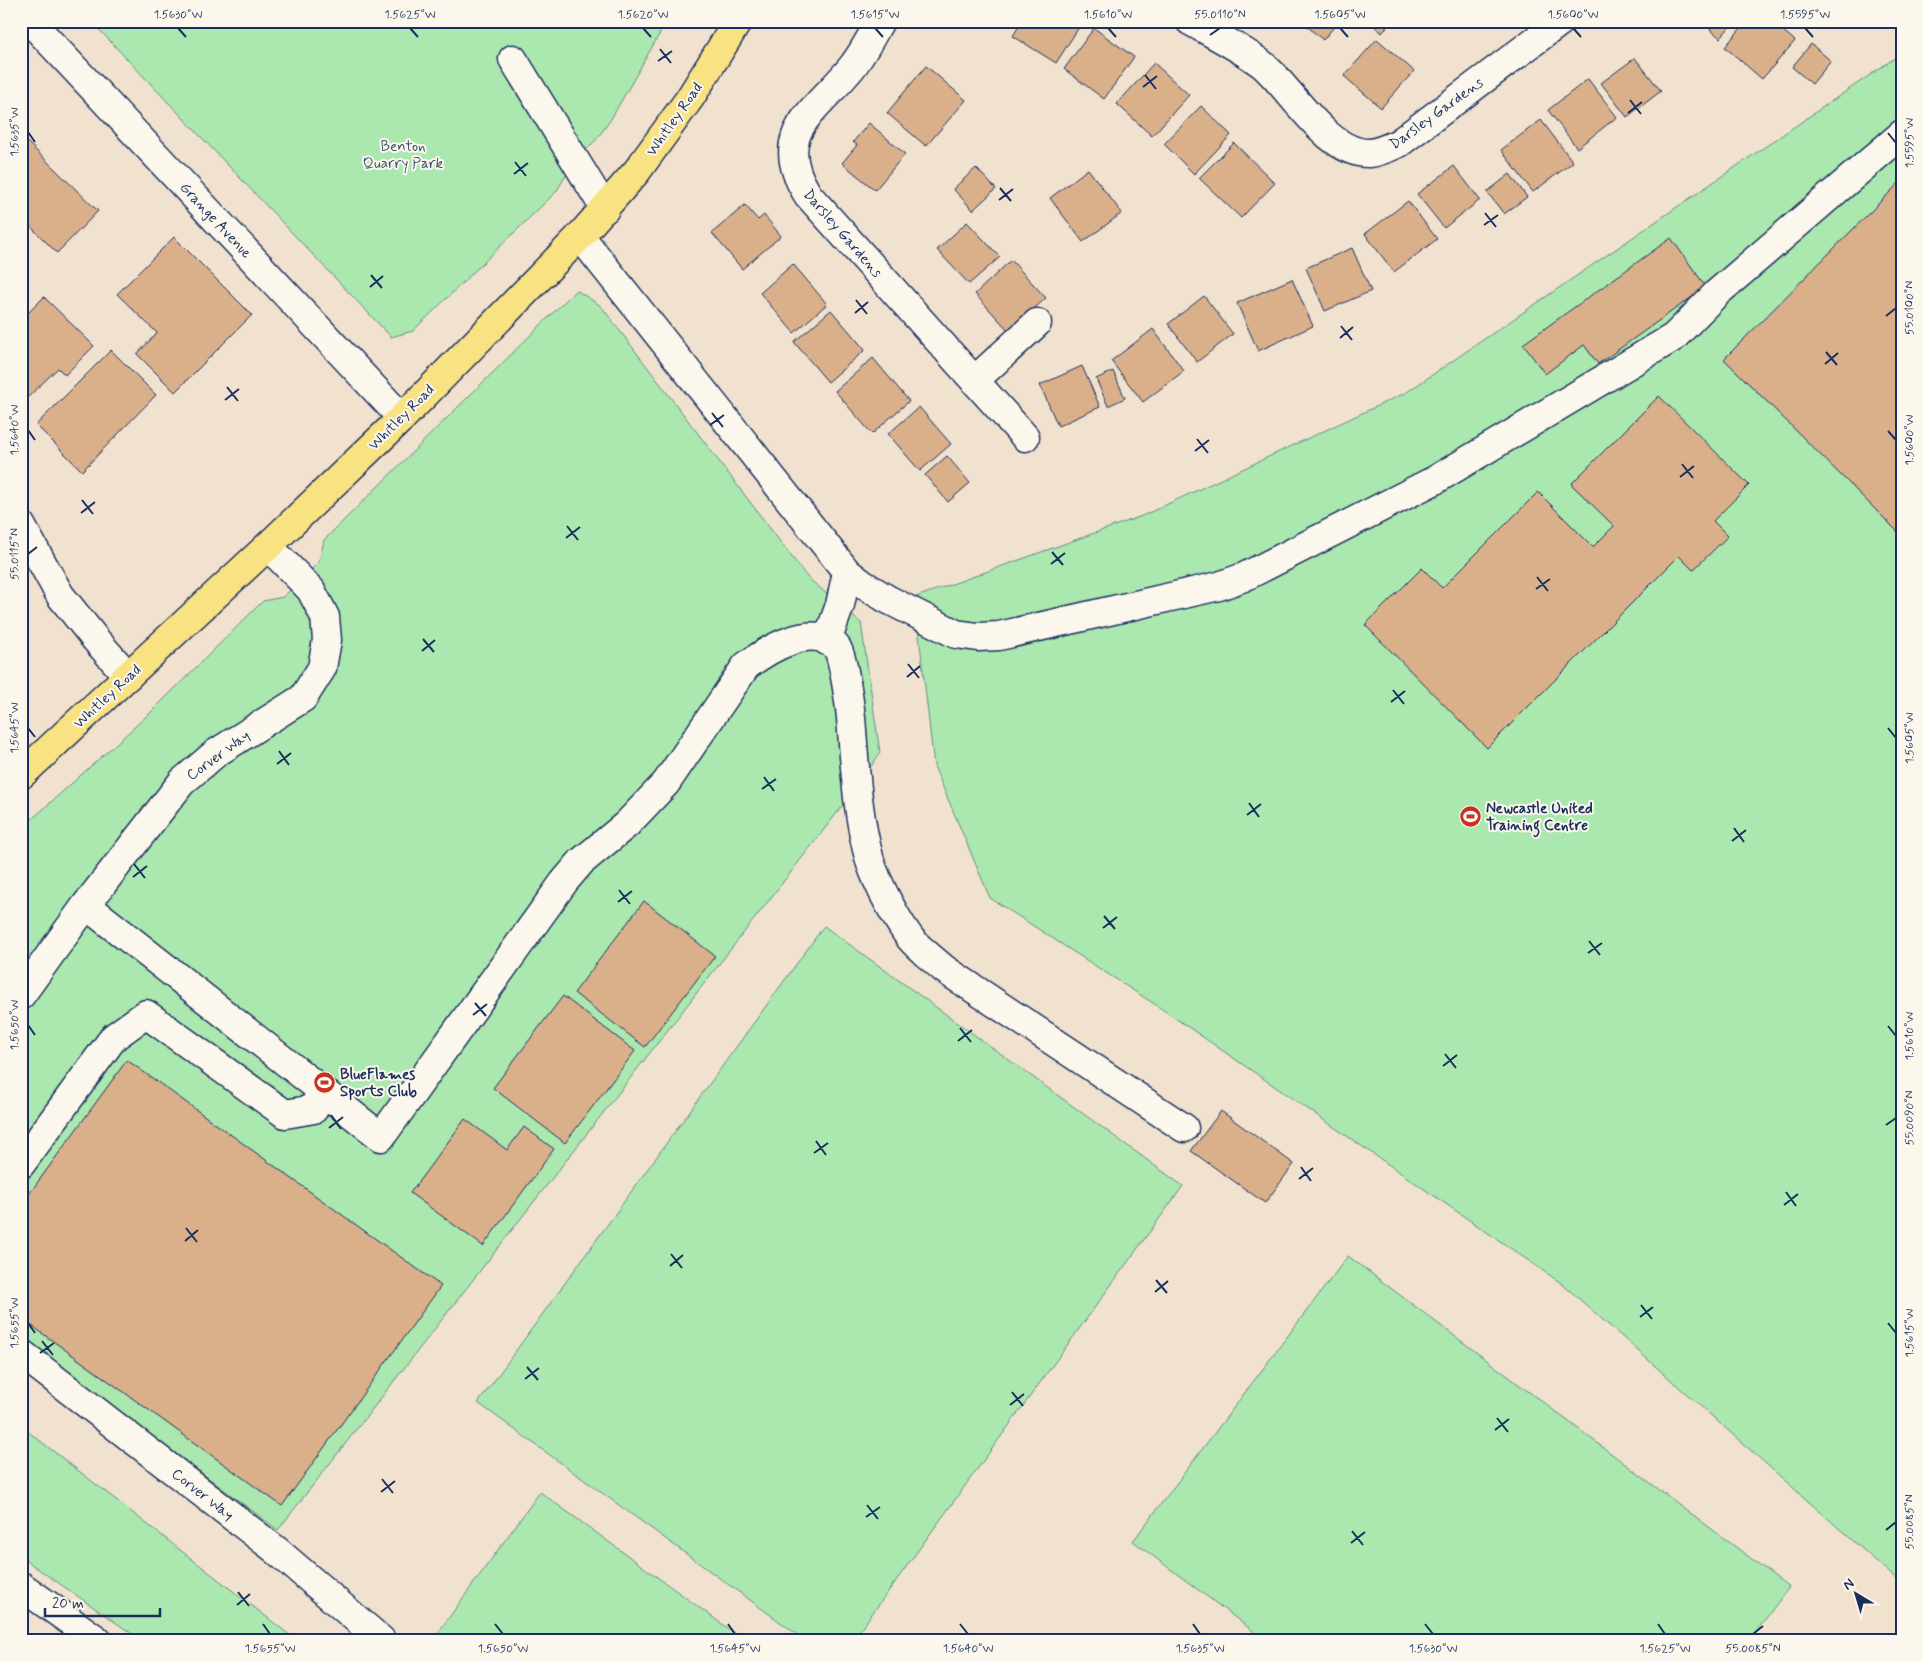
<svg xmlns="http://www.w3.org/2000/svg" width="1923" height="1661" viewBox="0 0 1923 1661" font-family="Mynerve,sans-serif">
  <rect width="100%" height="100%" fill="#f1e2cf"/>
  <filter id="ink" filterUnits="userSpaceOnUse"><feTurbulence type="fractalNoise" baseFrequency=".02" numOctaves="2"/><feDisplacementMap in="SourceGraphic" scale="10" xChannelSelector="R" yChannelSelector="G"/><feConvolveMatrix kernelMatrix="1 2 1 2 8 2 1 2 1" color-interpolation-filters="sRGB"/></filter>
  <g filter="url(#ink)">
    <path fill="#aae8af" stroke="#628c86" d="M 91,21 L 667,21 L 611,119 L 596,140 L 574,162 L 556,192 L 413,331 L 391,337 Z
      M 1902,53 L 1902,1584 L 1561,1283 L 1159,1007 L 990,898 L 934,766 L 918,626 L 902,602 L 1142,516 L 1407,392 Z
      M 576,290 L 601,306 L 807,577 L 861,623 L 880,753 L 858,786 L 278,1530 L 21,1338 L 21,829 L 150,713 L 263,601 L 283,597 L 319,562 L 324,540 Z
      M 824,926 L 1183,1186 L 853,1640 L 805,1640 L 478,1403 Z
      M 1348,1256 L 1789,1587 L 1750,1640 L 1265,1640 L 1133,1541 Z
      M 21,1426 L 296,1640 L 141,1640 L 21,1557 Z
      M 540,1492 L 744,1640 L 446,1640 L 437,1634 Z"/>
    <path fill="#dab08b" stroke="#1b2f5e" d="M 1022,21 L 1077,21 L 1081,24 L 1056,63 L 1013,36 Z
      M 1301,21 L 1339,21 L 1323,40 Z
      M 1369,21 L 1391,21 L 1382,33 Z
      M 1701,21 L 1735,21 L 1720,38 Z
      M 1747,21 L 1772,21 L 1795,41 L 1762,79 L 1725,47 Z
      M 1094,28 L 1134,57 L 1104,99 L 1064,69 Z
      M 1377,39 L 1414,71 L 1381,108 L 1344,76 Z
      M 1811,44 L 1831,61 L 1812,84 L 1792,67 Z
      M 1635,58 L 1661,91 L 1627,117 L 1601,83 Z
      M 1154,63 L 1189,95 L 1152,136 L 1117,104 Z
      M 926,66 L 966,100 L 926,146 L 887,113 Z
      M 1588,79 L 1617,117 L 1577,148 L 1548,110 Z
      M 1201,106 L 1231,135 L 1194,174 L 1164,144 Z
      M 1541,120 L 1573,162 L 1533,192 L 1501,150 Z
      M 869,123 L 905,154 L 875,190 L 842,163 L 857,145 L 853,142 Z
      M 21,136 L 98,211 L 57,253 L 21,217 Z
      M 1234,143 L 1275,183 L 1241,218 L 1199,178 Z
      M 1454,166 L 1480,200 L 1444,228 L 1417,194 Z
      M 976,168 L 996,189 L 973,210 L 953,189 Z
      M 1088,169 L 1122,213 L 1083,242 L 1050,198 Z
      M 1510,174 L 1527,197 L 1504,214 L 1487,192 Z
      M 1902,180 L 1902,536 L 1724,359 Z
      M 1408,201 L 1437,239 L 1394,272 L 1365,234 Z
      M 745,205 L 758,220 L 764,215 L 781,236 L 742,269 L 712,233 Z
      M 967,222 L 1000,257 L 969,284 L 937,250 Z
      M 174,237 L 252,315 L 175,392 L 137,354 L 157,333 L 117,294 Z
      M 1671,238 L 1706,287 L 1598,364 L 1584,345 L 1545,374 L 1523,344 Z
      M 1352,248 L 1371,291 L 1325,311 L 1306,268 Z
      M 1011,260 L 1046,298 L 1009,331 L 975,294 Z
      M 793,264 L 827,304 L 794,333 L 760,293 Z
      M 1292,279 L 1313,326 L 1258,351 L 1237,303 Z
      M 1204,296 L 1233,334 L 1197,362 L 1168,324 Z
      M 44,297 L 94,346 L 65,375 L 58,368 L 21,404 L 21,320 Z
      M 831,310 L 865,350 L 828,382 L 794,342 Z
      M 1153,329 L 1184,371 L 1143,402 L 1111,361 Z
      M 111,350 L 156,395 L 82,471 L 36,425 Z
      M 873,358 L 909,401 L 872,434 L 835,391 Z
      M 1082,366 L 1100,407 L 1058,426 L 1040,385 Z
      M 1113,371 L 1125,398 L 1108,406 L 1096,379 Z
      M 1659,396 L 1749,485 L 1713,521 L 1728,536 L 1693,570 L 1679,556 L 1487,748 L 1365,625 L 1422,568 L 1442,588 L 1538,492 L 1593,547 L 1614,526 L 1571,484 Z
      M 919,407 L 951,444 L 920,471 L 888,434 Z
      M 947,456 L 970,483 L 948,502 L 925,475 Z
      M 644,901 L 715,956 L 645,1047 L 574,993 Z
      M 563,996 L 635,1051 L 565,1143 L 493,1088 Z
      M 127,1060 L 441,1286 L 282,1506 L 21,1318 L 21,1205 Z
      M 1221,1111 L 1294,1164 L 1265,1203 L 1191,1151 Z
      M 465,1119 L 507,1150 L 524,1127 L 554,1149 L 483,1246 L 410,1193 Z"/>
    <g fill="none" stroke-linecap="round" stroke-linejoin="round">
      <defs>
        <path id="minor" d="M 30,21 L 402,418
          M 880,21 C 871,37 863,53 852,67 C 817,111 768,132 808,195 L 1025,437
          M 1190,21 C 1215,35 1241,48 1263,65 C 1292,90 1328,155 1370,153 C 1380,152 1390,147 1399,143 L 1561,21
          M 513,59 L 605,209
          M 580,236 L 847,572 L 864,585 L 887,599 L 956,634 L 978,637 L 999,636 L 1219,586 L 1244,577 L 1435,480 L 1674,337 L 1717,293 L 1902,134
          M 975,380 L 1037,323
          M 21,525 L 60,595 L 96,640 L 128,676
          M 827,641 L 840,605 L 847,572
          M 86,905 L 381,1137 L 564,882 L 581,862 L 627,824 L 666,783 L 746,666 C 767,650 815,620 837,648 C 843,655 850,707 851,718 C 855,766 857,815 870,861 C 878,885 895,917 910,938 C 919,949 933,959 944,969 L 1184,1128
          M 21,995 L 86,905 L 182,782 L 216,753 L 303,698 L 322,668 L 327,640 L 325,617 L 311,590 L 268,546
          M 21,1164 L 114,1037 L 146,1014 L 285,1114 L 314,1109 L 321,1090
          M 21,1353 L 276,1550 L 381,1640
          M 21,1586 L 97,1640"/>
        <path id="major" d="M 21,775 L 268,546 L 402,418 L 580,236 L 637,171 L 690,98 L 738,21"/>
      </defs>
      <use href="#minor" stroke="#1b2f5e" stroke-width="31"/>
      <use href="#major" stroke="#1b2f5e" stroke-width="31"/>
      <use href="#minor" stroke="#fbf7ec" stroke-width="28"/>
      <use href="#major" stroke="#f8e281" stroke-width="28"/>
    </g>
  </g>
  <path fill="none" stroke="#1b2f5e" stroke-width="2" d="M 178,28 L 186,37M 410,28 L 418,37M 643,28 L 651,37M 875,28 L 883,37M 1108,28 L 1116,37M 1340,28 L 1348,37M 1573,28 L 1581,37M 1805,28 L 1813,37M 1210,35 L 1220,28M 660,49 L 671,63M 658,61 L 672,51M 1145,75 L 1156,89M 1143,87 L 1157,76M 1630,100 L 1641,114M 1628,113 L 1642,102M 28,132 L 35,142M 1888,133 L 1896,143M 515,162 L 526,176M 514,174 L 528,163M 1000,188 L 1011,201M 999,200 L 1013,189M 1485,213 L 1496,227M 1484,225 L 1498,215M 371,275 L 382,288M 370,287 L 383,276M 856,300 L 867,314M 855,313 L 868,302M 1886,316 L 1896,308M 1341,326 L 1352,340M 1340,338 L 1353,327M 1826,352 L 1837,365M 1825,364 L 1838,353M 227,387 L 238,401M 225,400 L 239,389M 712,413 L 723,427M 710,425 L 724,415M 28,430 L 35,440M 1888,431 L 1896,440M 1197,439 L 1208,453M 1195,451 L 1209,440M 1682,464 L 1693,478M 1680,477 L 1694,466M 82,500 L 93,514M 81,513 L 95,502M 567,526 L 578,540M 566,538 L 580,527M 1052,552 L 1063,565M 28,554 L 37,547M 1051,564 L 1065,553M 1537,577 L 1548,591M 1536,589 L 1550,579M 423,639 L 434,652M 422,651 L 435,640M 908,664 L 919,678M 907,677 L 920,666M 1393,690 L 1404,704M 1391,702 L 1405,691M 28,728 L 35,737M 1888,728 L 1896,738M 279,751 L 289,765M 277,764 L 291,753M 764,777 L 774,791M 762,789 L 776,779M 1249,803 L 1259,817M 1247,815 L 1261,804M 1734,828 L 1744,842M 1732,841 L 1746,830M 134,864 L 145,878M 133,877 L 147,866M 619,890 L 630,904M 618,902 L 632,891M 1104,916 L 1115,929M 1103,928 L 1117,917M 1589,941 L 1600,955M 1588,953 L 1602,943M 475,1003 L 486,1016M 473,1015 L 487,1004M 28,1025 L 35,1035M 1888,1026 L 1896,1036M 960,1028 L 971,1042M 958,1041 L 972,1030M 1445,1054 L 1456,1068M 1443,1066 L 1457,1055M 331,1115 L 341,1129M 1886,1125 L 1896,1118M 329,1128 L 343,1117M 816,1141 L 826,1155M 814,1153 L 828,1143M 1301,1167 L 1311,1181M 1299,1179 L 1313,1168M 1786,1192 L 1796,1206M 1784,1205 L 1798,1194M 186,1228 L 197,1242M 185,1241 L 198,1230M 671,1254 L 682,1268M 670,1266 L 683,1255M 1156,1280 L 1167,1293M 1155,1292 L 1168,1281M 1641,1305 L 1652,1319M 1640,1317 L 1653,1307M 28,1323 L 35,1333M 1888,1323 L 1896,1333M 42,1341 L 53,1355M 40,1353 L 54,1343M 527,1367 L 538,1380M 525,1379 L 539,1368M 1012,1392 L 1023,1406M 1010,1405 L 1024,1394M 1497,1418 L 1508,1432M 1495,1430 L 1509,1419M 382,1479 L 393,1493M 381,1492 L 395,1481M 867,1505 L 878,1519M 866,1517 L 880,1507M 1886,1530 L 1896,1522M 1352,1531 L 1363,1545M 1351,1543 L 1365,1532M 238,1592 L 249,1606M 237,1605 L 250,1594M 263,1624 L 270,1634M 495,1624 L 503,1634M 728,1624 L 735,1634M 960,1624 L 968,1634M 1193,1624 L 1200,1634M 1425,1624 L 1433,1634M 1658,1624 L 1665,1634M 1753,1634 L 1763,1626"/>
  <defs>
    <symbol id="stadium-disc" viewBox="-11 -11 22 22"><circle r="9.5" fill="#c8321e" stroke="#fbf7ec"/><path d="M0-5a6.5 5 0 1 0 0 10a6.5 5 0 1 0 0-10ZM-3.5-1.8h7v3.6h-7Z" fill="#fff"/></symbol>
  </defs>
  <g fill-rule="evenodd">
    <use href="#stadium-disc" x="1458" y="804" width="25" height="25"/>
    <use href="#stadium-disc" x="312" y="1070" width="25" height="25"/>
  </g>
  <g text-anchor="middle" stroke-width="4" stroke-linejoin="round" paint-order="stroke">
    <g font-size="15" fill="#1b2f5e" stroke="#fbf7ec">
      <text transform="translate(1436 113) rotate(-36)" y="5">Darsley Gardens</text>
      <text transform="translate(674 119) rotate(-55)" y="5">Whitley Road</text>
      <text transform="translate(216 220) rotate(47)" y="5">Grange Avenue</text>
      <text transform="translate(843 233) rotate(49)" y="5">Darsley Gardens</text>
      <text transform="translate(401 417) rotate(-45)" y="5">Whitley Road</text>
      <text transform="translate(107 696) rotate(-43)" y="5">Whitley Road</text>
      <text transform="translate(218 755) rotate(-36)" y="5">Corver Way</text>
      <text transform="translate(203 1494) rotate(38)" y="5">Corver Way</text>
    </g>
    <g font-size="15" fill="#38546e" stroke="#fbf7ec">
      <text x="403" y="151">Benton<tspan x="403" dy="17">Quarry Park</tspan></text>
    </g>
    <g font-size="15" font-weight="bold" fill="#1b2f5e" stroke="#fbf7ec" text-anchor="start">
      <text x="1486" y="813">Newcastle United<tspan x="1486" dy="17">Training Centre</tspan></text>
      <text x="340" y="1079">BlueFlames<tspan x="340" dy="17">Sports Club</tspan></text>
    </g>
  </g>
  <rect width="1923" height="1661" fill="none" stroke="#fbf7ec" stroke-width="55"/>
  <g transform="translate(1856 1594) rotate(322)" stroke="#fbf7ec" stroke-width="4" paint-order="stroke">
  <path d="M0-4L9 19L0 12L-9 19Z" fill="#1b2f5e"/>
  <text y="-8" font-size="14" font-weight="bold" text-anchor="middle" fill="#1b2f5e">N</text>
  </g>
  <path d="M45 1608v8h115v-8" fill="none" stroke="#1b2f5e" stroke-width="2.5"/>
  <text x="52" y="1608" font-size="15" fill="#1b2f5e" stroke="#fbf7ec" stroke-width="4" paint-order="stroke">20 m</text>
  <rect x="28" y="28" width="1868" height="1606" fill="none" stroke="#1b2f5e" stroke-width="2"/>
  <g font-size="12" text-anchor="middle" fill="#1b2f5e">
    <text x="178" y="18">1.5630°W</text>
    <text x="410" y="18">1.5625°W</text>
    <text x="643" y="18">1.5620°W</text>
    <text x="875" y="18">1.5615°W</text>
    <text x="1108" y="18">1.5610°W</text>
    <text x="1220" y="18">55.0110°N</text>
    <text x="1340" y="18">1.5605°W</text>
    <text x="1573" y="18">1.5600°W</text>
    <text x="1805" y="18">1.5595°W</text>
    <text transform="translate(14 132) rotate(-90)" y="4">1.5635°W</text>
    <text transform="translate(1909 143) rotate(-90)" y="4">1.5595°W</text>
    <text transform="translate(1909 308) rotate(-90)" y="4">55.0100°N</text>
    <text transform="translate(14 430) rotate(-90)" y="4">1.5640°W</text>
    <text transform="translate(1909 440) rotate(-90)" y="4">1.5600°W</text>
    <text transform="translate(14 554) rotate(-90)" y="4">55.0115°N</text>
    <text transform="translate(14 728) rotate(-90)" y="4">1.5645°W</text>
    <text transform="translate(1909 738) rotate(-90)" y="4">1.5605°W</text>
    <text transform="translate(14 1025) rotate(-90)" y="4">1.5650°W</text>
    <text transform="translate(1909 1036) rotate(-90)" y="4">1.5610°W</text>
    <text transform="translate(1909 1118) rotate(-90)" y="4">55.0090°N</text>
    <text transform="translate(14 1323) rotate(-90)" y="4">1.5655°W</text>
    <text transform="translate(1909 1333) rotate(-90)" y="4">1.5615°W</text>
    <text transform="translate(1909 1522) rotate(-90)" y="4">55.0085°N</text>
    <text x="270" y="1652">1.5655°W</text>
    <text x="503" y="1652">1.5650°W</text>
    <text x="735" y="1652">1.5645°W</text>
    <text x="968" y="1652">1.5640°W</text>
    <text x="1200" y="1652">1.5635°W</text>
    <text x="1433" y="1652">1.5630°W</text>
    <text x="1665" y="1652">1.5625°W</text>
    <text x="1753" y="1652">55.0085°N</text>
  </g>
</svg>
